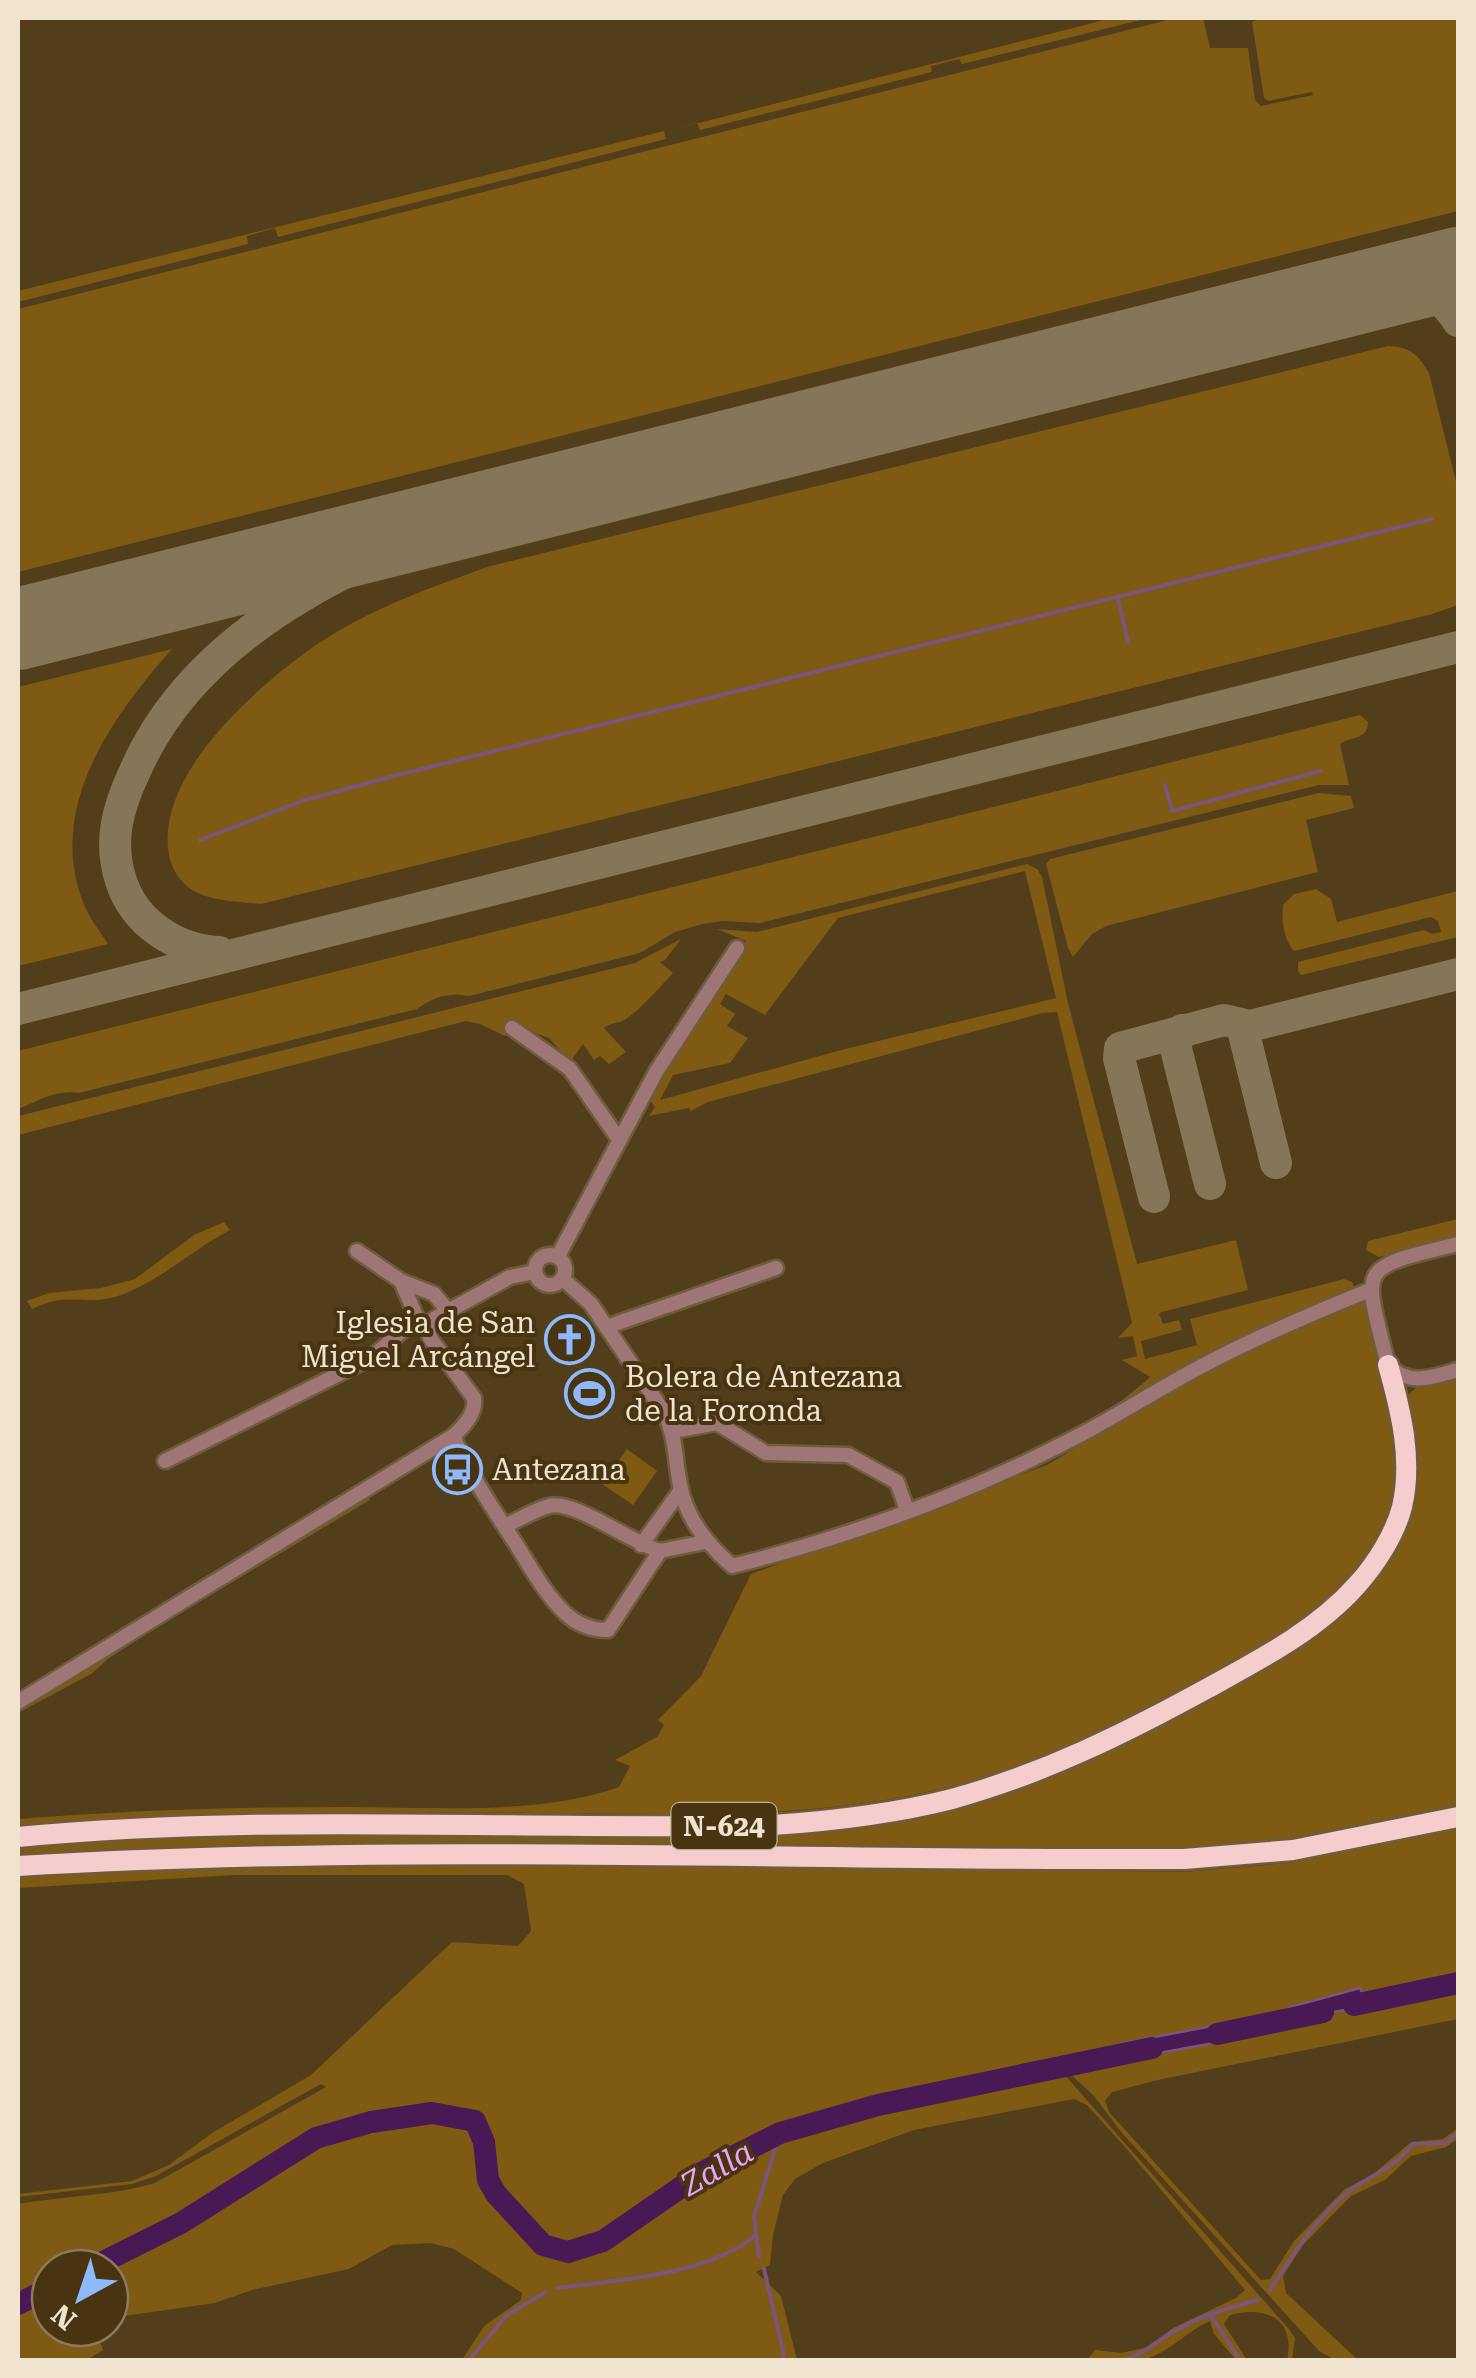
<svg xmlns="http://www.w3.org/2000/svg" width="1476" height="2378" viewBox="0 0 1476 2378" font-family="'Roboto Serif',serif">
  <rect width="100%" height="100%" fill="#523e1b"/>
  <path fill="#7e5a12" fill-rule="evenodd" d="M 1112,18 L 1149,18 L 962,64 L 959,59 L 931,66 L 932,72 L 700,130 L 697,123 L 675,129 Z
    M 1176,18 L 1203,18 L 1210,48 L 1248,48 L 1255,100 L 1261,106 L 1313,95 L 1312,92 L 1268,101 L 1264,98 L 1252,22 L 1262,18 L 1458,18 L 1458,211 L 18,572 L 18,309 Z
    M 664,131 L 666,139 L 278,237 L 275,228 L 247,236 L 248,244 L 18,302 L 18,291 Z
    M 1388,346 C 1410,347 1418,354 1429,373 L 1458,490 L 1458,605 L 1432,614 L 261,904 C 236,901 208,902 188,887 C 178,880 171,866 169,855 C 155,779 247,696 302,655 C 358,613 422,591 487,567 Z
    M 172,649 C 112,717 45,809 84,904 C 89,918 100,931 108,944 L 18,966 L 18,687 Z
    M 1360,715 L 1368,722 C 1368,740 1351,736 1340,744 L 1349,785 L 1319,785 L 760,923 L 723,921 L 702,924 L 675,932 L 640,953 L 469,996 C 448,992 434,997 417,1009 L 79,1093 C 55,1089 39,1101 18,1109 L 18,1051 Z
    M 1319,793 L 1351,796 L 1354,808 L 1306,820 L 1318,872 L 1106,926 L 1092,934 L 1073,957 L 1068,948 L 1046,864 L 1050,859 Z
    M 1027,864 L 1037,869 L 1042,877 L 1068,1003 L 1137,1264 L 1236,1240 L 1248,1290 L 1162,1312 L 1159,1314 L 1163,1324 L 1179,1320 L 1182,1330 L 1141,1341 L 1145,1359 L 1197,1345 L 1190,1319 L 1344,1279 L 1352,1282 L 1355,1291 L 1049,1447 L 922,1500 C 997,1466 1090,1433 1150,1377 L 1122,1360 L 1137,1356 L 1133,1336 L 1118,1338 L 1132,1323 L 1057,1012 L 1043,1013 L 708,1102 L 691,1111 L 689,1108 L 649,1116 L 655,1107 L 647,1097 L 746,941 L 717,929 L 757,932 ZM 1025,871 L 1056,998 L 845,1049 L 660,1100 L 673,1075 L 730,1063 L 748,1038 L 727,1026 L 735,1014 L 720,1004 L 726,994 L 765,1015 L 838,918 Z
    M 1316,889 L 1331,899 L 1337,922 L 1458,891 L 1458,937 L 1301,975 L 1298,971 L 1298,962 L 1424,930 L 1432,934 L 1441,932 L 1438,921 L 1431,917 L 1294,951 C 1284,941 1281,919 1283,905 L 1294,894 Z
    M 681,939 L 665,960 L 660,962 L 673,973 C 659,988 643,1007 626,1019 C 618,1024 612,1022 604,1028 L 626,1052 L 609,1064 L 600,1056 L 594,1060 L 583,1044 L 570,1062 L 549,1038 L 518,1027 L 505,1036 L 480,1024 L 466,1021 L 18,1135 L 18,1116 L 635,963 Z
    M 1458,1219 L 1458,1237 L 1379,1257 L 1366,1250 L 1368,1241 Z
    M 224,1222 L 230,1230 C 192,1250 155,1285 115,1297 C 83,1306 68,1291 32,1309 L 27,1301 L 49,1293 L 101,1288 L 135,1279 L 194,1235 Z
    M 1356,1299 L 1364,1303 C 1379,1363 1406,1432 1396,1494 C 1382,1575 1303,1622 1238,1659 C 1143,1714 1044,1765 936,1790 C 804,1821 668,1813 533,1813 C 361,1812 189,1812 18,1826 L 18,1819 C 127,1810 236,1807 346,1807 C 433,1807 537,1816 619,1787 L 630,1766 L 615,1760 L 657,1737 L 664,1725 L 658,1720 L 701,1676 L 751,1574 L 1047,1465 L 1221,1361 Z
    M 1458,1377 L 1458,1807 L 1286,1841 L 1141,1851 L 344,1844 L 206,1847 L 18,1857 L 18,1847 L 206,1836 L 344,1834 L 759,1835 L 848,1828 L 903,1819 L 1274,1661 L 1395,1545 L 1403,1399 L 1416,1388 Z
    M 627,1449 L 657,1471 L 633,1505 L 602,1484 Z
    M 367,1496 L 370,1500 L 173,1617 L 109,1658 L 91,1674 L 18,1713 L 18,1706 Z
    M 1458,1828 L 1458,2019 L 1158,2080 L 1112,2092 L 1105,2101 L 1109,2112 L 1261,2280 L 1270,2279 L 1294,2241 L 1345,2189 L 1372,2175 L 1411,2142 L 1443,2139 L 1458,2128 L 1458,2139 L 1446,2147 L 1411,2156 L 1385,2180 L 1351,2196 L 1303,2245 L 1283,2276 L 1286,2293 L 1358,2360 L 1335,2360 L 1319,2351 L 1122,2133 L 1094,2096 L 1067,2071 L 1063,2073 L 1288,2328 L 1295,2338 L 1292,2360 L 1287,2360 C 1296,2319 1266,2305 1230,2315 L 1224,2324 L 1247,2360 L 1236,2360 L 1214,2334 L 1210,2321 C 1187,2331 1169,2353 1145,2359 C 1128,2364 1105,2360 1087,2360 L 1095,2350 L 1121,2353 L 1145,2348 L 1173,2328 L 1236,2298 L 1245,2290 L 1125,2147 L 1087,2105 L 1074,2099 L 914,2130 L 823,2163 L 795,2179 L 783,2195 L 773,2235 L 770,2265 L 756,2272 L 781,2296 L 797,2360 L 462,2360 L 484,2326 L 521,2300 L 522,2293 L 454,2249 L 431,2243 L 392,2245 L 349,2269 L 252,2290 L 215,2303 L 110,2318 L 110,2268 L 50,2268 L 50,2328 L 98,2328 L 97,2333 L 103,2350 L 87,2360 L 18,2360 L 18,2204 C 63,2196 111,2196 155,2183 L 326,2087 L 321,2084 L 156,2176 L 132,2184 L 18,2197 L 18,2194 L 132,2181 L 169,2165 L 212,2133 L 311,2075 L 452,1942 L 518,1946 L 531,1931 L 524,1884 L 507,1875 L 235,1875 L 18,1888 L 18,1878 L 102,1870 L 427,1864 L 1183,1872 L 1289,1863 ZM 1247,2019 L 1246,2037 L 1127,2059 L 1124,2043 Z"/>
  <path fill="#491955" stroke="#7b567a" stroke-width="2.5" d="M 1360,1988 L 1362,1993 L 1375,1990 L 1387,2002 L 1297,2019 L 1290,2007 Z
    M 1249,2019 L 1245,2027 L 1247,2037 L 1126,2059 L 1123,2043 Z"/>
  <g fill="none" stroke-linecap="round" stroke-linejoin="round">
    <path stroke="#7b567a" stroke-width="4" d="M 1118,598 L 1128,642
      M 1165,785 L 1172,811 L 1320,771
      M 200,840 L 305,800 L 394,776 L 1432,519
      M 759,2257 L 754,2217 L 780,2133
      M 764,2269 L 785,2360
      M 557,2288 C 618,2280 709,2275 756,2235
      M 1270,2290 C 1293,2255 1311,2225 1343,2196 C 1367,2175 1391,2172 1413,2144 L 1446,2143 L 1458,2133
      M 1210,2314 L 1240,2360
      M 469,2360 L 507,2315 L 546,2292
      M 1123,2360 C 1144,2354 1155,2343 1173,2332 C 1200,2316 1228,2308 1258,2300"/>
    <path stroke="#491955" stroke-width="22" d="M 1354,2005 L 1458,1983
      M 1217,2034 L 1323,2012
      M 91,2268 L 181,2223 L 316,2138 L 371,2122 L 432,2113 L 475,2121 L 484,2142 L 488,2180 L 496,2194 L 543,2245 L 568,2252 L 603,2241 L 703,2172 L 780,2133 L 878,2105 L 1152,2048
      M 18,2304 L 50,2288"/>
    <path stroke="#877558" stroke-width="32" d="M 1372,290 C 1413,284 1434,284 1458,321
      M 219,952 C 177,950 135,924 121,881 C 108,841 118,807 135,771 C 202,618 384,546 533,500
      M 18,1009 L 1458,647
      M 1250,1026 L 1245,1038 L 1276,1163
      M 1182,1030 L 1175,1045 L 1210,1184
      M 1154,1197 L 1119,1058 L 1120,1048 L 1224,1020 L 1250,1026 L 1458,974"/>
    <path stroke="#877558" stroke-width="82" d="M 18,629 L 1458,268"/>
    <defs>
      <path id="minor" d="M 512,1028 L 570,1069 L 618,1138
        M 1458,1244 C 1355,1269 1363,1264 1388,1365 C 1409,1387 1433,1377 1458,1370
        M 357,1251 L 401,1281 L 434,1294 L 449,1312
        M535 1270a15 15 0 1 1 30 0a15 15 0 1 1-30 0Z
        M 558,1256 L 656,1072 L 737,948
        M 534,1272 L 510,1277 L 434,1319 L 428,1329 L 430,1338 L 474,1398 C 476,1414 464,1426 453,1436 C 470,1475 493,1509 516,1544 C 531,1568 545,1594 566,1614 C 578,1625 592,1630 608,1630 L 660,1551 L 705,1542
        M 563,1279 L 591,1304 L 665,1414 C 676,1437 675,1460 680,1485 C 686,1519 708,1545 732,1566 C 853,1536 972,1492 1082,1434 C 1123,1412 1162,1387 1202,1366 C 1256,1337 1313,1313 1370,1290
        M 401,1281 L 417,1318 L 423,1324
        M 606,1327 L 776,1268
        M 673,1431 L 717,1423 L 766,1453 L 848,1455 L 897,1482 L 907,1510
        M 165,1461 L 371,1358 L 417,1318
        M 504,1526 C 519,1520 534,1510 549,1506 C 573,1499 630,1542 660,1551
        M 641,1545 L 681,1490
        M 18,1702 L 453,1436"/>
      <path id="highway" d="M 18,1837 C 268,1813 521,1831 773,1825 C 833,1821 893,1814 952,1799 C 1043,1774 1126,1733 1208,1688 C 1261,1659 1317,1630 1357,1585 C 1376,1564 1395,1534 1402,1507 C 1413,1460 1401,1411 1388,1365
        M 18,1866 C 406,1843 795,1861 1184,1859 L 1293,1850 L 1458,1817"/>
    </defs>
    <use href="#minor" stroke="#6e5c3c" stroke-width="19"/>
    <use href="#highway" stroke="#6e5c3c" stroke-width="25"/>
    <use href="#minor" stroke="#9e7676" stroke-width="14"/>
    <use href="#highway" stroke="#f5cdcc" stroke-width="20"/>
  </g>
  <defs>
    <symbol id="church-ring" viewBox="-11 -11 22 22"><circle r="9.5" fill="#483410" stroke="#8eb9fc" stroke-width="1.5"/><path d="M-1.2-6h2.4v3.5h3.3v2.4h-3.3V6h-2.4V-.1h-3.3v-2.4h3.3Z" fill="#8eb9fc"/></symbol>
    <symbol id="stadium-ring" viewBox="-11 -11 22 22"><circle r="9.5" fill="#483410" stroke="#8eb9fc" stroke-width="1.5"/><path d="M0-5a6.5 5 0 1 0 0 10a6.5 5 0 1 0 0-10ZM-3.5-1.8h7v3.6h-7Z" fill="#8eb9fc"/></symbol>
    <symbol id="bus-ring" viewBox="-11 -11 22 22"><circle r="9.5" fill="#483410" stroke="#8eb9fc" stroke-width="1.5"/><path d="M-5-6H5V4H4V6H2V4H-2V6H-4V4H-5ZM-3.5-4V0h7V-4ZM-3.5 1.2v1.5H-2V1.2ZM2 1.2v1.5H3.5V1.2Z" fill="#8eb9fc"/></symbol>
  </defs>
  <g fill-rule="evenodd">
    <use href="#church-ring" x="542" y="1312" width="55" height="55"/>
    <use href="#stadium-ring" x="562" y="1366" width="55" height="55"/>
    <use href="#bus-ring" x="430" y="1442" width="55" height="55"/>
  </g>
  <g text-anchor="middle" stroke-width="8" stroke-linejoin="round" paint-order="stroke">
    <rect fill="#483410" stroke="#beae96" stroke-width="2.5" x="671.5" y="1803" width="105" height="46" rx="8"/>
    <g font-size="28" font-weight="bold" fill="#f0e3d0">
      <text x="724" y="1836">N-624</text>
    </g>
    <g font-size="30" fill="#f0e3d0" stroke="#483410" text-anchor="start">
      <text x="535" y="1333" text-anchor="end">Iglesia de San<tspan x="535" dy="34">Miguel Arcángel</tspan></text>
      <text x="625" y="1387">Bolera de Antezana<tspan x="625" dy="34">de la Foronda</tspan></text>
      <text x="492" y="1480">Antezana</text>
    </g>
    <g font-size="32" font-style="italic" fill="#eaa3fc" stroke="#483410">
      <text transform="translate(717 2168) rotate(-30)" y="11">Zalla</text>
    </g>
  </g>
  <rect width="1476" height="2378" fill="none" stroke="#f0e3d0" stroke-width="40"/>
  <g transform="translate(80 2298) rotate(220)"><circle r="48" fill="#483410" stroke="#8b7a5d" stroke-width="2.5"/>
  <path d="M0-8L18 38L0 25L-18 38Z" fill="#8eb9fc"/>
  <text y="-15" font-size="28" font-weight="bold" text-anchor="middle" fill="#f0e3d0">N</text>
  </g>
</svg>
